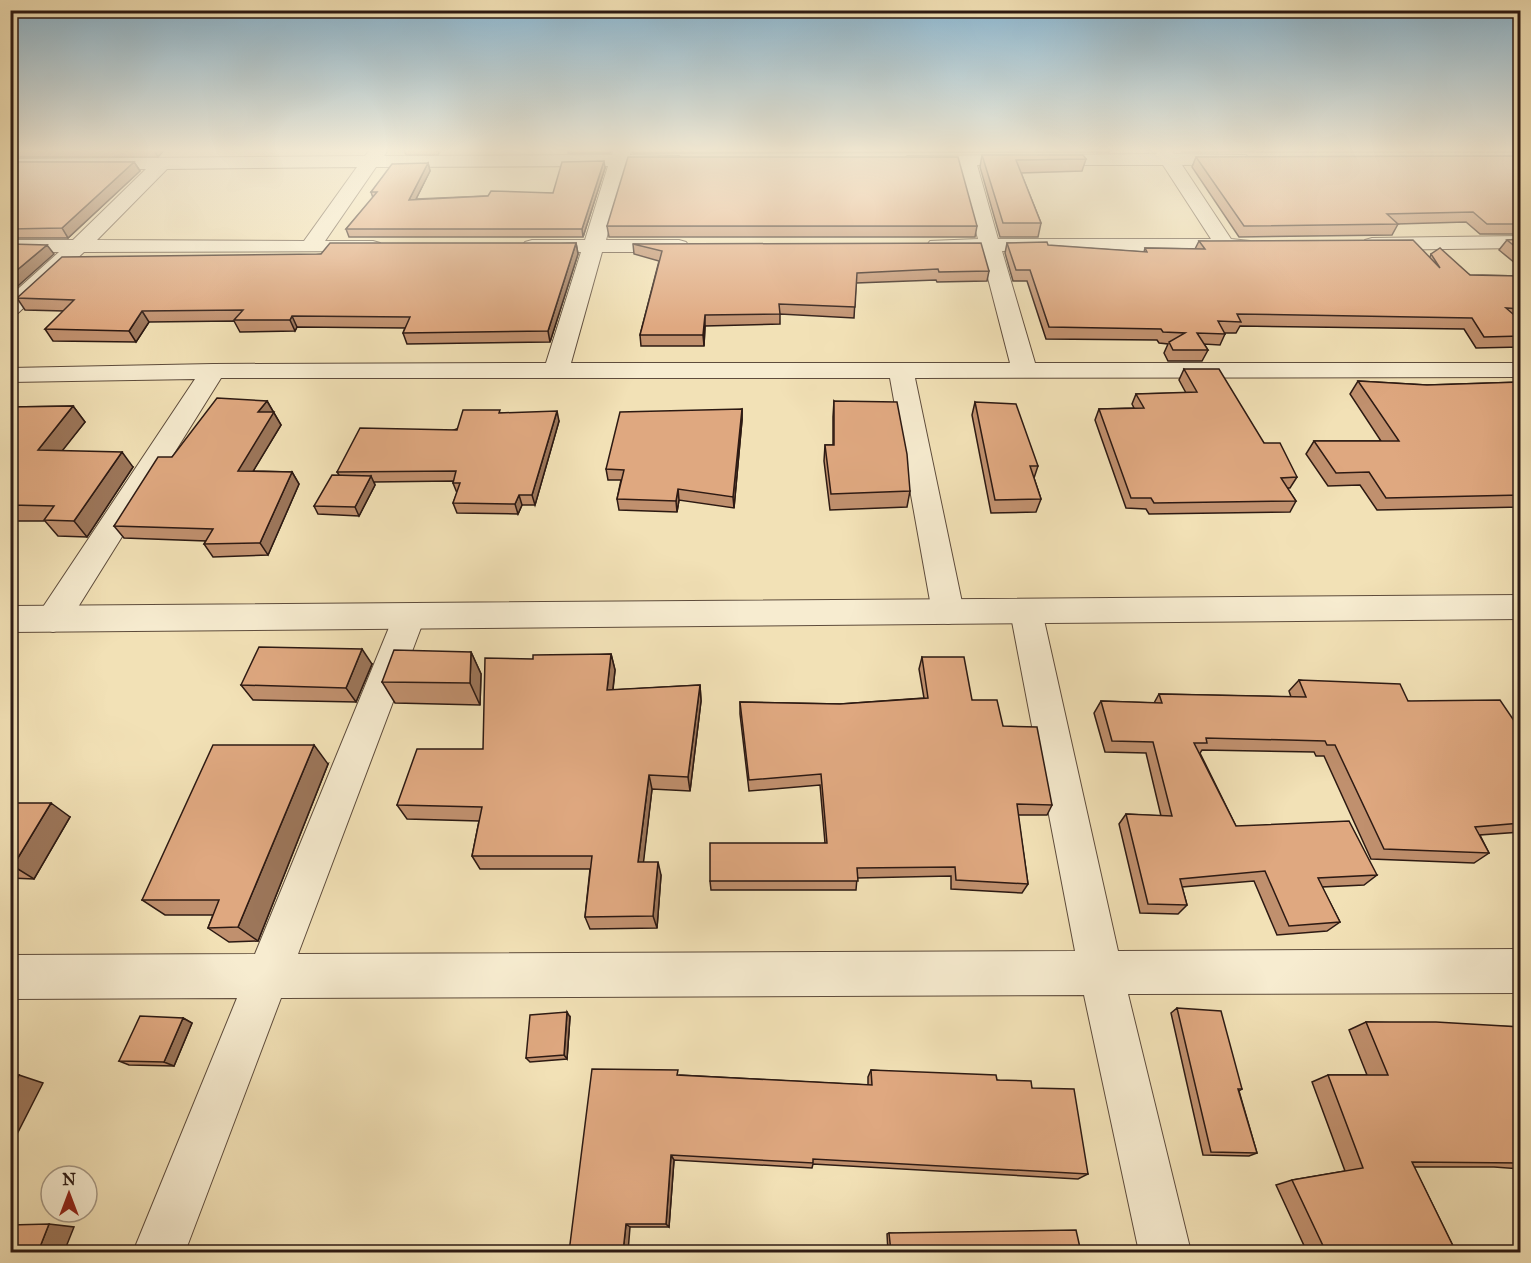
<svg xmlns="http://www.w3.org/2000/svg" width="1531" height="1263" viewBox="0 0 1531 1263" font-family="'IM FELL Great Primer',serif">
  <rect width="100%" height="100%" fill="#f2e1b6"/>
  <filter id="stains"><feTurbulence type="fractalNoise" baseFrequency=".00333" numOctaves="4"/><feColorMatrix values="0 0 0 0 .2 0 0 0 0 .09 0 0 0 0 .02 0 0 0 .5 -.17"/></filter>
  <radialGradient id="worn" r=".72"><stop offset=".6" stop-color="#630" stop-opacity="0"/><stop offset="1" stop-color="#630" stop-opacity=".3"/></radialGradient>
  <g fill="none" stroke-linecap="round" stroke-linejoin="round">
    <defs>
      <path id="minor" d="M 370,150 L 388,150 L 384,156 L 612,155 L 613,150 L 631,150 L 630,155 L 679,156 L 682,160 L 673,165 L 626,166 L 606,240 L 679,240 L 686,242 L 689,246 L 686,250 L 679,252 L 602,252 L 571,363 L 1010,363 L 981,251 L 930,249 L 927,245 L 930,241 L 978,239 L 958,165 L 913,165 L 907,164 L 904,160 L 907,156 L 1157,154 L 1154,150 L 1172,150 L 1174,154 L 1246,155 L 1249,159 L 1246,163 L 1240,164 L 1182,165 L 1231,239 L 1250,241 L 1253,245 L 1250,249 L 1243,251 L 1002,251 L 1035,363 L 1520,363 L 1520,377 L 915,378 L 964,612 L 959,621 L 948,624 L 937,621 L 932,612 L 890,378 L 221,378 L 65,628 L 53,632 L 41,628 L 37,619 L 41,610 L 195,379 L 10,382 L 10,368 L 213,364 L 546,363 L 581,252 L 532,252 L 525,250 L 522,246 L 525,242 L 532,240 L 585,240 L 608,166 L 376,167 L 325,241 L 373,241 L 380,243 L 383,247 L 380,251 L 84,252 L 18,313 L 10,315 L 10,296 L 59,252 L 10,252 L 10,240 L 73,240 L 146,169 L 10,169 L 10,159 L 365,156 ZM 977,165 L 1163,165 L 1211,239 L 998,239 ZM 357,167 L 304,241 L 97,240 L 167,169 Z
        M 1520,236 L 1520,248 L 1372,250 L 1365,248 L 1362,244 L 1365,240 L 1372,238 Z
        M 1026,599 L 1037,602 L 1042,611 L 1118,951 L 1520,949 L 1520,993 L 1128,994 L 1191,1252 L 1139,1252 L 1084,995 L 281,998 L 185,1252 L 133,1252 L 237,998 L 10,999 L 10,955 L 255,954 L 397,608 L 409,605 L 421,608 L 425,617 L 298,954 L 1075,951 L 1010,611 L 1015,602 Z"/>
      <path id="tertiary" d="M 1520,595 L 1520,619 L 10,632 L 10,606 Z"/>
    </defs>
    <use href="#minor" stroke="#5e4c3c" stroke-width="2"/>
    <use href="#tertiary" stroke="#5e4c3c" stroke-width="2"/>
    <use href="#minor" fill="#f7ecd0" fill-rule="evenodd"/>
    <use href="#tertiary" fill="#f7ecd0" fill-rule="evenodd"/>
  </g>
  <path fill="#c0906e" stroke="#2d1a13" stroke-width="1.5" d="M 10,150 L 164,150 L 158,157 L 10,157 Z
    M 404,150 L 440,150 L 438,155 L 406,155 Z
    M 568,150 L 612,150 L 610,153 L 568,153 Z
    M 632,150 L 1109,150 L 1109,152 L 633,153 Z
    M 1181,150 L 1521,150 L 1521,152 L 1182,152 Z
    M 982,155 L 1086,159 L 1082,171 L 1021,173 L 1041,223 L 1038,237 L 1000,237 L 980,167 Z
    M 1521,156 L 1521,234 L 1480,234 L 1466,222 L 1397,224 L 1398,224 L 1392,235 L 1239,237 L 1192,167 L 1196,157 Z
    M 10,162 L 134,162 L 140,171 L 68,238 L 10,238 Z
    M 428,163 L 430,171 L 416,199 L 553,193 L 605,168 L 583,237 L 349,237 L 346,229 L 373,198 L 371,192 Z
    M 607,226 L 977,226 L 975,237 L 609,237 Z
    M 1521,239 L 1521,268 L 1499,250 L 1507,240 Z
    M 1199,241 L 1430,257 L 1431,254 L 1470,275 L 1521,276 L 1521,320 L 1520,320 L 1521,321 L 1521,347 L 1476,348 L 1464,329 L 1240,326 L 1236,333 L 1224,333 L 1225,334 L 1220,345 L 1204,344 L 1208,350 L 1202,361 L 1168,361 L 1164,353 L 1168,344 L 1159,343 L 1157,340 L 1046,339 L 1027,281 L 1013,281 L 1005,253 L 1007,243 L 1144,252 L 1145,248 L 1195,249 Z
    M 576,243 L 578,254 L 550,342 L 407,344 L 403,333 L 405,328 L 297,327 L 295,331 L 240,332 L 234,321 L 149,322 L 136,342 L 53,341 L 45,329 L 64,311 L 25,310 L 17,298 L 321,254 Z
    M 633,244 L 989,271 L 987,281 L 937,282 L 936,280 L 856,283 L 854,318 L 780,314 L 780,324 L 705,326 L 704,346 L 641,346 L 640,335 L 659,261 L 634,254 Z
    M 1184,369 L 1264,443 L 1297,477 L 1290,488 L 1287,488 L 1296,501 L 1290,512 L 1149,514 L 1146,509 L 1126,508 L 1095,420 L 1099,409 L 1134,408 L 1132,404 L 1136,394 L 1186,393 L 1179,380 Z
    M 1358,381 L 1427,385 L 1521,382 L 1521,507 L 1377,510 L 1360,485 L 1328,486 L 1306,454 L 1314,441 L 1381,441 L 1350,394 Z
    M 267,401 L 281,425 L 253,471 L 292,472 L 299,484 L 268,555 L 213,557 L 204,544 L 206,541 L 124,538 L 114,526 L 172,457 Z
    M 834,401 L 910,491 L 907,507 L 830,510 L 824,461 L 825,445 L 833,445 L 833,417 Z
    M 975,402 L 1038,466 L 1034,478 L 1041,499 L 1036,512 L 991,513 L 972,415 Z
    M 73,406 L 85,422 L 62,450 L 133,467 L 87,537 L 58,536 L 45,521 L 10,521 L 10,407 Z
    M 742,409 L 742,420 L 734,508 L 679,500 L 677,512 L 619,510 L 617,499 L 621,480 L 608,480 L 606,469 Z
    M 501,413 L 559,421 L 535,505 L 522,505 L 518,514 L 457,513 L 453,503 L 457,493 L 453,483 L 453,481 L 374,482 L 375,485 L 359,516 L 318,514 L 314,506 L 339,475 L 337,472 Z
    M 471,652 L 481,674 L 480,705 L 395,703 L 382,682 Z
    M 611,654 L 615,670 L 613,690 L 700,685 L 701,701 L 690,791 L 652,789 L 643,862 L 661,875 L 657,928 L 590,929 L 585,917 L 590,869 L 480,869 L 472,856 L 479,821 L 407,819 L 397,805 L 483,749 L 533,659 Z
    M 922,657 L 972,700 L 1003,726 L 1052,805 L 1047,815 L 1018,815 L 1028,884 L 1022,893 L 951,889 L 951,876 L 857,878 L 856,890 L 711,890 L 710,881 L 825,843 L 820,785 L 749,791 L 740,714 L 740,702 L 840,704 L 924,698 L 919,669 Z
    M 372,664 L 356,702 L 253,700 L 241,685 Z
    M 1299,680 L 1408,701 L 1521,731 L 1521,832 L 1480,835 L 1489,853 L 1474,863 L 1371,859 L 1324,756 L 1316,756 L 1314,752 L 1202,750 L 1200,753 L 1236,826 L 1377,875 L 1364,885 L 1322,887 L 1340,922 L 1327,931 L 1277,935 L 1254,881 L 1182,887 L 1187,905 L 1178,914 L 1140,913 L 1119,824 L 1126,814 L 1161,816 L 1146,753 L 1105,752 L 1094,713 L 1101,701 L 1154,703 L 1159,694 L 1291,697 L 1289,691 Z
    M 328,764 L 258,941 L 229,942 L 208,928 L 213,915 L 165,915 L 142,900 Z
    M 10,803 L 70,817 L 34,879 L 10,878 Z
    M 1177,1008 L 1242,1089 L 1239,1091 L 1257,1153 L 1249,1156 L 1203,1155 L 1171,1013 Z
    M 570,1017 L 567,1059 L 530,1062 L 526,1058 Z
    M 183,1018 L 192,1023 L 174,1066 L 129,1065 L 119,1061 Z
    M 1366,1022 L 1521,1027 L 1521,1169 L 1494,1167 L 1414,1167 L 1456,1252 L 1307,1252 L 1276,1185 L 1292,1180 L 1345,1171 L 1312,1082 L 1328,1075 L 1367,1075 L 1349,1030 Z
    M 871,1070 L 997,1080 L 1032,1088 L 1088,1174 L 1078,1179 L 813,1164 L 812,1168 L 674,1160 L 669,1227 L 630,1227 L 569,1252 L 679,1075 L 868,1085 L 868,1077 Z
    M 889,1233 L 1081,1252 L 888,1252 L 887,1234 Z"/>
  <path fill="#9c765a" stroke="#2d1a13" stroke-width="1.5" d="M 154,150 L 164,150 L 158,157 Z
    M 604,161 L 605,168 L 583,237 L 582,229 Z
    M 134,162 L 140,171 L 68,238 L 62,228 Z
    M 428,163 L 430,171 L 412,207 L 409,200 Z
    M 576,243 L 578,254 L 550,342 L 548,331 Z
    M 47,245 L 54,254 L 10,293 L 10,276 Z
    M 142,311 L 149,322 L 136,342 L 129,331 Z
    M 705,315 L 705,326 L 704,346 L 703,335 Z
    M 292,316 L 297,327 L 295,331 L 290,320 Z
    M 267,401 L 281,425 L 246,483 L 238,471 L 258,412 Z
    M 73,406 L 85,422 L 51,465 L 38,450 Z
    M 742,409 L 742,420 L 734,508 L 733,497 Z
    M 557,411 L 559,421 L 535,505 L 532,495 Z
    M 122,452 L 133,467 L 87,537 L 74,521 Z
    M 292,472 L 299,484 L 268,555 L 260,543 Z
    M 371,476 L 375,485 L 359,516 L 355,507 Z
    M 678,489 L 679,500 L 677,512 L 676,501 Z
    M 519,495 L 522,505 L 518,514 L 515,504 Z
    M 362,649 L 372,664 L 356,702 L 346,688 Z
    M 471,652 L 481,674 L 480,705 L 470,683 Z
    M 611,654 L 615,670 L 611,705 L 607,690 Z
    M 700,685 L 701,701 L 690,791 L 688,777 Z
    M 314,745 L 328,764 L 258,941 L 238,927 Z
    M 649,775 L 652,789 L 642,875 L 638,862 Z
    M 51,803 L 70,817 L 34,879 L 13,866 Z
    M 658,862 L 661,875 L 657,928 L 653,916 Z
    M 567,1012 L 570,1017 L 567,1059 L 564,1055 Z
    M 183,1018 L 192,1023 L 174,1066 L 164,1062 Z
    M 19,1075 L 43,1083 L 10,1148 L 10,1092 Z
    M 671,1155 L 674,1160 L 669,1227 L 666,1224 Z
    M 49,1224 L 74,1227 L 64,1252 L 38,1252 Z
    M 626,1224 L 630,1227 L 628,1252 L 623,1252 Z"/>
  <path fill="#dfa880" stroke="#2d1a13" stroke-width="1.5" d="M 982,155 L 1083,155 L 1086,159 L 1016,160 L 1041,223 L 1003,223 Z
    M 1521,156 L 1521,224 L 1487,224 L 1473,212 L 1387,214 L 1398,224 L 1244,226 L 1196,157 Z
    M 628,157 L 958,157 L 977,226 L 607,226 Z
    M 604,161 L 582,229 L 346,229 L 377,192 L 371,192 L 392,164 L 428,163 L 409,200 L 488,196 L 491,191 L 553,193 L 562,162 Z
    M 10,162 L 134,162 L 62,228 L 10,229 Z
    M 1521,239 L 1521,251 L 1507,240 Z
    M 1413,240 L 1440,268 L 1431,254 L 1440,248 L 1470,275 L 1521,276 L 1521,309 L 1506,308 L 1521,321 L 1521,336 L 1484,337 L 1472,318 L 1237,314 L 1241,322 L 1218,321 L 1225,334 L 1197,333 L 1208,350 L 1173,350 L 1169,342 L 1185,333 L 1163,332 L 1161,329 L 1049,327 L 1030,270 L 1016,270 L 1007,243 L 1047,242 L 1048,245 L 1147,252 L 1145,248 L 1205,249 L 1199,241 Z
    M 330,243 L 576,243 L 548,331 L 403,333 L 410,317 L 292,316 L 290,320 L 234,320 L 243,310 L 142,311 L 129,331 L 45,329 L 74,300 L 17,298 L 62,257 L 321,254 Z
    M 981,243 L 989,271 L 939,272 L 938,269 L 857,273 L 855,307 L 779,304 L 780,314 L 705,315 L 703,335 L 640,335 L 662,251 L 633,244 Z
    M 10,244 L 47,245 L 10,276 Z
    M 1184,369 L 1219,369 L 1264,443 L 1280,443 L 1297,477 L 1281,478 L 1296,501 L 1154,503 L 1151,498 L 1131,498 L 1099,409 L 1144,408 L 1136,394 L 1197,392 Z
    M 1358,381 L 1427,385 L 1521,382 L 1521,495 L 1386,498 L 1369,472 L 1336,473 L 1314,441 L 1399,441 Z
    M 217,398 L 267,401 L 258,412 L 274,412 L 238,471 L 292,472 L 260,543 L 204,544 L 213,529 L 114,526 L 158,457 L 172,457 Z
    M 834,401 L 897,402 L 907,454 L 910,491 L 831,494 L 825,445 L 834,445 Z
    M 975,402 L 1016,404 L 1038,466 L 1030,466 L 1041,499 L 995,500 Z
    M 73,406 L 38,450 L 122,452 L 74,521 L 44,520 L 54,506 L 10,505 L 10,407 Z
    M 742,409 L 733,497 L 678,489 L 676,501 L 617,499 L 624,470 L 606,469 L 620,412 Z
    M 463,410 L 500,410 L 499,413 L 557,411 L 532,495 L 519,495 L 515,504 L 453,503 L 460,483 L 453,483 L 456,471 L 337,472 L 360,428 L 457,430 Z
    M 332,475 L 371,476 L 355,507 L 314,506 Z
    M 259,647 L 362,649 L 346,688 L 241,685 Z
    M 394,650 L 471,652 L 470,683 L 382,682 Z
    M 611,654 L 607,690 L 700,685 L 688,777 L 649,775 L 638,862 L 658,862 L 653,916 L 585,917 L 592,856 L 472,856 L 482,807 L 397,805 L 417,749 L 483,749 L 485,658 L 533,659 L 533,655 Z
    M 922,657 L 964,657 L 972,700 L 997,700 L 1003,726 L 1037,727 L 1052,805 L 1017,804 L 1028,884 L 956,880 L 955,867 L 857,868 L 858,881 L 710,881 L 710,843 L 827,843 L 821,774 L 749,780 L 740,702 L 840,704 L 928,698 Z
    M 1299,680 L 1400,684 L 1408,701 L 1500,700 L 1521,731 L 1521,823 L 1475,827 L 1489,853 L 1384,849 L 1335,745 L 1327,745 L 1325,741 L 1206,738 L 1207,743 L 1194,743 L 1236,826 L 1349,821 L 1377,875 L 1318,878 L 1340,922 L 1289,926 L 1265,871 L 1180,879 L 1187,905 L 1148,904 L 1126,814 L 1172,816 L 1153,742 L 1112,741 L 1101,701 L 1162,703 L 1159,694 L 1306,697 Z
    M 213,745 L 314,745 L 238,927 L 208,928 L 219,900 L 142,900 Z
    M 10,803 L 51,803 L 13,866 L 10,866 Z
    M 1177,1008 L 1221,1011 L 1242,1089 L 1238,1089 L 1257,1153 L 1211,1152 Z
    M 567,1012 L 564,1055 L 526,1058 L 530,1015 Z
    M 140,1016 L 183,1018 L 164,1062 L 119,1061 Z
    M 1366,1022 L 1436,1022 L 1521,1027 L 1521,1163 L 1412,1162 L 1456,1252 L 1326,1252 L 1292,1180 L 1363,1168 L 1328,1075 L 1388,1075 Z
    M 592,1069 L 678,1070 L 677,1075 L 872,1085 L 871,1070 L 996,1075 L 997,1080 L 1031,1081 L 1032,1088 L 1074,1089 L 1088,1174 L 813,1159 L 813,1163 L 671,1155 L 666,1224 L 626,1224 L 623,1252 L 569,1252 Z
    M 10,1075 L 19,1075 L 10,1092 Z
    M 49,1224 L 38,1252 L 10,1252 L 10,1225 Z
    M 1076,1230 L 1081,1252 L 891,1252 L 889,1233 Z"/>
  <linearGradient id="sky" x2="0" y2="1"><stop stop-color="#89b7d3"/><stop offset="0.46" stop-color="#f9f2de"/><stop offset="1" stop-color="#f9f2de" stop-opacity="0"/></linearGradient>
  <rect width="1531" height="327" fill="url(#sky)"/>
  <rect width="1531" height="1263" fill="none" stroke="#f2e1b6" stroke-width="36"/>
  <rect x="12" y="12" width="1507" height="1239" fill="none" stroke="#2d1a13" stroke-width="3"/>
  <rect x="18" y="18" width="1495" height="1227" fill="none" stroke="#2d1a13" stroke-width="1.5"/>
  <g transform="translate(69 1194)"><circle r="28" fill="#f7ecd0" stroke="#a69884" stroke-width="1.5"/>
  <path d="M0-4.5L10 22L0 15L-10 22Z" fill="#8f2418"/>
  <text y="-9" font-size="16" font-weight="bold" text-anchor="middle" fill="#2d1a13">N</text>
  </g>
  <rect width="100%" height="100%" filter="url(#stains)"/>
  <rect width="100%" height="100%" fill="url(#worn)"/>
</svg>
